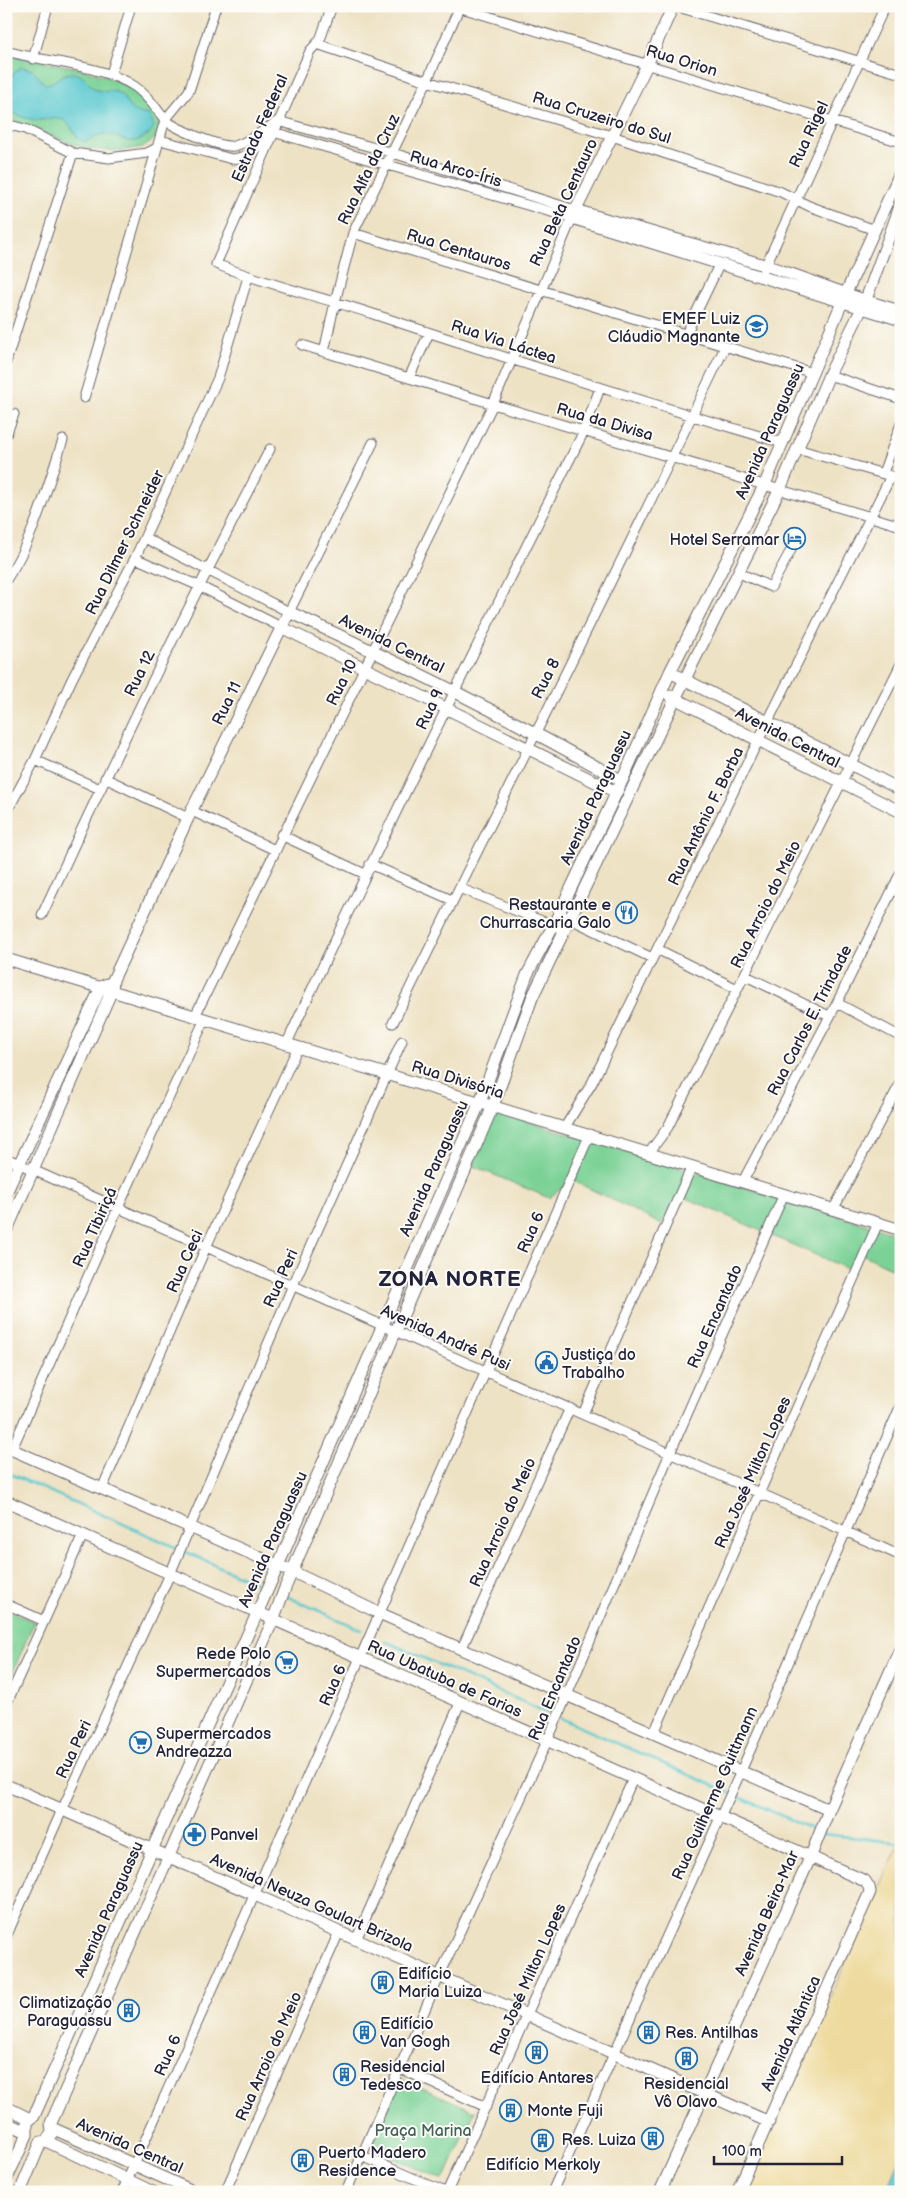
<svg xmlns="http://www.w3.org/2000/svg" width="907" height="2198" viewBox="0 0 907 2198" font-family="'Balsamiq Sans',sans-serif">
  <rect width="100%" height="100%" fill="#fdfcf7"/>
  <filter id="ink" filterUnits="userSpaceOnUse"><feTurbulence type="fractalNoise" baseFrequency=".02" numOctaves="2"/><feDisplacementMap in="SourceGraphic" scale="10" xChannelSelector="R" yChannelSelector="G"/><feConvolveMatrix kernelMatrix="1 2 1 2 8 2 1 2 1" color-interpolation-filters="sRGB"/></filter>
  <filter id="wash" filterUnits="userSpaceOnUse"><feTurbulence type="fractalNoise" baseFrequency=".0096" numOctaves="4" result="noise"/><feDisplacementMap in="SourceGraphic" scale="20" xChannelSelector="R" yChannelSelector="G"/><feGaussianBlur stdDeviation="1.12" result="paint"/><feColorMatrix in="noise" values="0 0 0 0 0 0 0 0 0 0 0 0 0 0 0 0 0 1.4 0 .05"/><feComposite in="paint" operator="in"/></filter>
  <g filter="url(#wash)">
    <rect width="100%" height="100%" fill="#eee2c4"/>
    <path fill="#7bd296" stroke="#4e7a68" d="M 6,54 C 41,62 90,67 121,83 C 134,90 154,106 158,121 C 161,132 153,144 142,147 C 85,160 56,134 6,118 Z
      M 494,1111 L 901,1235 L 901,1273 L 860,1253 L 850,1270 L 684,1197 L 661,1224 L 572,1180 L 549,1198 L 473,1166 Z
      M 6,1609 L 34,1622 L 10,1679 L 6,1677 Z
      M 402,2079 L 475,2111 L 444,2180 L 371,2148 Z"/>
    <path fill="#eeda9e" stroke="#887e6c" d="M 901,1840 L 901,2157 L 886,2192 L 742,2192 Z"/>
    <path fill="#5bc9cf" stroke="#3e7685" d="M 22,67 L 32,70 L 45,84 C 56,84 61,72 72,73 C 86,74 87,85 97,90 C 104,93 112,89 119,93 C 124,96 125,101 128,105 C 133,113 141,113 149,115 L 154,126 C 152,132 149,134 144,137 C 128,147 121,136 106,134 C 98,133 92,140 84,142 C 73,138 74,125 63,120 C 56,117 50,119 43,120 C 31,121 15,116 6,107 C 6,93 7,74 22,67 Z
      M 901,2157 L 901,2192 L 886,2192 Z"/>
    <g fill="none" stroke-linecap="round" stroke-linejoin="round">
      <path stroke="#5bc9cf" stroke-width="2.5" d="M 6,1472 L 175,1547
        M 186,1552 L 265,1587
        M 286,1596 L 362,1630
        M 385,1641 L 555,1716
        M 560,1718 L 816,1831
        M 823,1834 L 901,1843"/>
    </g>
  </g>
  <g filter="url(#ink)">
    <g fill="none" stroke-linecap="round" stroke-linejoin="round">
      <defs>
        <path id="street" d="M 332,6 L 320,40 L 310,51 L 216,264 C 265,284 317,296 367,312 C 505,358 644,402 783,443
          M 455,6 L 901,142
          M 675,6 L 901,74
          M 317,44 L 427,81 L 612,136 L 781,192 L 809,206 L 875,230
          M 6,51 C 44,62 102,65 134,86 C 146,94 156,108 165,120 L 157,148 L 147,153 L 109,158 L 73,153 L 25,129 L 6,124
          M 33,59 L 48,6
          M 111,74 L 131,6
          M 165,120 C 177,129 220,148 234,146 C 246,144 267,128 278,121 L 393,153 L 575,210
          M 165,120 L 189,91 L 216,6
          M 160,140 L 232,159 C 249,158 262,144 273,132 L 572,218 L 493,404 L 195,1016
          M 353,233 L 813,373
          M 764,269 L 885,6
          M 686,334 L 720,263
          M 302,345 L 493,404 L 901,526
          M 324,352 L 335,302 L 353,233 L 427,81 L 460,6
          M 6,362 L 73,153
          M 829,375 L 901,399
          M 409,378 L 429,333
          M 84,398 L 157,148
          M 6,435 L 14,414
          M 797,449 L 901,479
          M 883,473 L 901,424
          M 145,538 L 289,612 L 373,443
          M 135,558 L 199,586 L 281,627
          M 739,573 L 771,587 L 791,550
          M 6,580 C 34,539 47,487 63,440
          M 35,760 L 100,789
          M 105,778 L 188,818
          M 192,811 L 275,850
          M 6,813 L 35,760 L 72,679 L 135,558 L 218,378 L 248,277
          M 281,835 L 365,874
          M 370,864 L 452,900
          M 459,888 L 557,927
          M 558,913 L 652,958
          M 42,915 C 114,757 190,602 270,449
          M 657,949 L 737,989
          M 746,976 L 829,1016
          M 837,1003 L 901,1037
          M 393,1023 C 503,797 617,573 725,347
          M 287,1043 C 382,837 482,634 584,431 L 600,388
          M 565,1127 L 592,1083 L 758,741 L 891,476
          M 649,1153 L 668,1127 L 901,664
          M 6,1158 L 901,1556
          M 743,1181 L 837,1003 L 901,872
          M 833,1210 L 901,1082
          M 583,1414 L 692,1166
          M 12,1449 L 118,1208 L 205,1019
          M 102,1489 L 206,1247 L 298,1047
          M 6,1604 L 44,1621
          M 462,1648 L 570,1408
          M 6,1705 L 83,1535
          M 654,1733 L 878,1223
          M 6,1937 L 62,1810 L 170,1574 L 293,1285 L 402,1041
          M 356,1940 L 460,1703
          M 399,2068 L 486,2107
          M 362,2156 L 445,2192
          M 122,2192 L 360,1658 L 590,1134
          M 225,2192 L 339,1932
          M 346,2192 L 439,1977 L 553,1728 L 670,1453 L 784,1194
          M 447,2192 L 633,1779
          M 552,2192 L 741,1771 L 901,1405"/>
        <path id="secondary" d="M 673,6 L 647,65 L 572,218 L 901,320
          M 575,210 C 638,229 702,246 764,265 C 810,279 854,299 901,311
          M 281,627 L 616,792
          M 670,672 L 901,790
          M 670,696 L 901,812
          M 6,959 L 901,1230
          M 6,1193 L 101,987 L 107,984
          M 6,1232 L 112,990 L 113,980 L 188,818 L 289,612 C 402,664 513,719 622,781
          M 6,1447 L 293,1572 L 379,1613 L 829,1810
          M 6,1501 L 865,1881 L 869,1887 L 870,1892 L 737,2192
          M 6,1785 L 769,2122
          M 6,2107 L 30,2119
          M 6,2123 L 25,2131
          M 52,2128 L 195,2192
          M 46,2141 L 153,2192
          M 6,2180 L 27,2135 L 27,2122 L 34,2116 L 270,1584 L 480,1102 L 527,975 L 553,926 L 622,781 L 670,672 L 765,484 L 846,293 L 901,171
          M 20,2192 L 41,2142 L 46,2141 L 52,2133 L 51,2123 L 273,1620 L 285,1588 L 493,1106 L 532,998 L 675,699 L 780,489 L 829,375 L 865,302 L 901,204
          M 660,2192 L 810,1858 L 829,1810 L 901,1647"/>
      </defs>
      <use href="#street" stroke="#69656b" stroke-width="11"/>
      <use href="#secondary" stroke="#69656b" stroke-width="13"/>
      <use href="#street" stroke="#fff" stroke-width="9"/>
      <use href="#secondary" stroke="#fff" stroke-width="11"/>
    </g>
  </g>
  <defs>
    <symbol id="school-ring" viewBox="-11 -11 22 22"><circle r="9.5" fill="#fdfcf7" stroke="#1f6fb2" stroke-width="1.5"/><path d="M0-5L7-2L0 1L-7-2ZM-4 1L0 2.5L4 1V4Q0 6-4 4Z" fill="#1f6fb2"/></symbol>
    <symbol id="hotel-ring" viewBox="-11 -11 22 22"><circle r="9.5" fill="#fdfcf7" stroke="#1f6fb2" stroke-width="1.5"/><path d="M-6-4.5h1.5V1H6V5H4.5V3h-9V5H-6ZM-4 0a1.8 1.8 0 1 1 3.6 0ZM.5 0V-2.5h3Q6-2.5 6 0Z" fill="#1f6fb2"/></symbol>
    <symbol id="restaurant-ring" viewBox="-11 -11 22 22"><circle r="9.5" fill="#fdfcf7" stroke="#1f6fb2" stroke-width="1.5"/><path d="M-5-6h1v4h1v-4h1v4h1v-4h1v5L-1.5 .5V6h-2V.5L-5-1ZM5-6V6H3V1.5H1.5Q1.5-4 5-6Z" fill="#1f6fb2"/></symbol>
    <symbol id="civic-ring" viewBox="-11 -11 22 22"><circle r="9.5" fill="#fdfcf7" stroke="#1f6fb2" stroke-width="1.5"/><path d="M-.6-6.5H3V-4.5H.6V-3L4-1V1h2V6H-6V1h2V-1L-.6-3ZM-1.2 2.5V6h2.4V2.5Z" fill="#1f6fb2"/></symbol>
    <symbol id="supermarket-ring" viewBox="-11 -11 22 22"><circle r="9.5" fill="#fdfcf7" stroke="#1f6fb2" stroke-width="1.5"/><path d="M-6-5.5h2.5l.6 2H6L4.5 2H-2.5L-4.4-4H-6ZM-1.5 3.2a1.3 1.3 0 1 0 .1 0ZM3 3.2a1.3 1.3 0 1 0 .1 0Z" fill="#1f6fb2"/></symbol>
    <symbol id="pharmacy-ring" viewBox="-11 -11 22 22"><circle r="9.5" fill="#fdfcf7" stroke="#1f6fb2" stroke-width="1.5"/><path d="M-2-6h4v4h4v4h-4v4h-4v-4h-4v-4h4Z" fill="#1f6fb2"/></symbol>
    <symbol id="building-ring" viewBox="-11 -11 22 22"><circle r="9.5" fill="#fdfcf7" stroke="#1f6fb2" stroke-width="1.5"/><path d="M-4-6H4V6H1V3H-1V6H-4ZM-2.5-4.3h1.7v1.8h-1.7ZM.8-4.3h1.7v1.8H.8ZM-2.5-1h1.7V.8h-1.7ZM.8-1h1.7V.8H.8Z" fill="#1f6fb2"/></symbol>
  </defs>
  <g fill-rule="evenodd">
    <use href="#school-ring" x="744" y="314" width="25" height="25"/>
    <use href="#hotel-ring" x="782" y="526" width="25" height="25"/>
    <use href="#restaurant-ring" x="614" y="900" width="25" height="25"/>
    <use href="#civic-ring" x="534" y="1350" width="25" height="25"/>
    <use href="#supermarket-ring" x="274" y="1650" width="25" height="25"/>
    <use href="#supermarket-ring" x="128" y="1730" width="25" height="25"/>
    <use href="#pharmacy-ring" x="182" y="1822" width="25" height="25"/>
    <use href="#building-ring" x="370" y="1970" width="25" height="25"/>
    <use href="#building-ring" x="116" y="1998" width="25" height="25"/>
    <use href="#building-ring" x="352" y="2020" width="25" height="25"/>
    <use href="#building-ring" x="636" y="2020" width="25" height="25"/>
    <use href="#building-ring" x="524" y="2040" width="25" height="25"/>
    <use href="#building-ring" x="674" y="2046" width="25" height="25"/>
    <use href="#building-ring" x="332" y="2062" width="25" height="25"/>
    <use href="#building-ring" x="498" y="2098" width="25" height="25"/>
    <use href="#building-ring" x="640" y="2126" width="25" height="25"/>
    <use href="#building-ring" x="530" y="2128" width="25" height="25"/>
    <use href="#building-ring" x="290" y="2148" width="25" height="25"/>
  </g>
  <g text-anchor="middle" stroke-width="4" stroke-linejoin="round" paint-order="stroke">
    <g font-size="16" fill="#22223b" stroke="#fdfcf7">
      <text transform="translate(682 60) rotate(17)" y="6">Rua Orion</text>
      <text transform="translate(602 117) rotate(17)" y="6">Rua Cruzeiro do Sul</text>
      <text transform="translate(259 128) rotate(-66)" y="6">Estrada Federal</text>
      <text transform="translate(808 134) rotate(-65)" y="6">Rua Rigel</text>
      <text transform="translate(456 168) rotate(16)" y="6">Rua Arco-Íris</text>
      <text transform="translate(368 169) rotate(-64)" y="6">Rua Alfa da Cruz</text>
      <text transform="translate(563 202) rotate(-65)" y="6">Rua Beta Centauro</text>
      <text transform="translate(459 249) rotate(17)" y="6">Rua Centauros</text>
      <text transform="translate(504 341) rotate(18)" y="6">Rua Via Láctea</text>
      <text transform="translate(605 421) rotate(16)" y="6">Rua da Divisa</text>
      <text transform="translate(769 431) rotate(-66)" y="6">Avenida Paraguassu</text>
      <text transform="translate(124 542) rotate(-64)" y="6">Rua Dilmer Schneider</text>
      <text transform="translate(392 643) rotate(26)" y="6">Avenida Central</text>
      <text transform="translate(139 673) rotate(-64)" y="6">Rua 12</text>
      <text transform="translate(545 678) rotate(-63)" y="6">Rua 8</text>
      <text transform="translate(341 682) rotate(-64)" y="6">Rua 10</text>
      <text transform="translate(226 703) rotate(-64)" y="6">Rua 11</text>
      <text transform="translate(429 709) rotate(-65)" y="6">Rua 9</text>
      <text transform="translate(788 737) rotate(27)" y="6">Avenida Central</text>
      <text transform="translate(595 797) rotate(-65)" y="6">Avenida Paraguassu</text>
      <text transform="translate(705 816) rotate(-64)" y="6">Rua Antônio F. Borba</text>
      <text transform="translate(765 904) rotate(-64)" y="6">Rua Arroio do Meio</text>
      <text transform="translate(809 1020) rotate(-63)" y="6">Rua Carlos E. Trindade</text>
      <text transform="translate(458 1079) rotate(17)" y="6">Rua Divisória</text>
      <text transform="translate(433 1168) rotate(-66)" y="6">Avenida Paraguassu</text>
      <text transform="translate(94 1227) rotate(-66)" y="6">Rua Tibiriçá</text>
      <text transform="translate(530 1232) rotate(-66)" y="6">Rua 6</text>
      <text transform="translate(184 1261) rotate(-66)" y="6">Rua Ceci</text>
      <text transform="translate(280 1278) rotate(-66)" y="6">Rua Peri</text>
      <text transform="translate(714 1316) rotate(-66)" y="6">Rua Encantado</text>
      <text transform="translate(446 1337) rotate(24)" y="6">Avenida André Pusi</text>
      <text transform="translate(752 1472) rotate(-66)" y="6">Rua José Milton Lopes</text>
      <text transform="translate(502 1522) rotate(-66)" y="6">Rua Arroio do Meio</text>
      <text transform="translate(272 1539) rotate(-66)" y="6">Avenida Paraguassu</text>
      <text transform="translate(445 1678) rotate(24)" y="6">Rua Ubatuba de Farias</text>
      <text transform="translate(332 1685) rotate(-66)" y="6">Rua 6</text>
      <text transform="translate(554 1688) rotate(-67)" y="6">Rua Encantado</text>
      <text transform="translate(73 1749) rotate(-65)" y="6">Rua Peri</text>
      <text transform="translate(714 1793) rotate(-66)" y="6">Rua Guilherme Guittmann</text>
      <text transform="translate(312 1902) rotate(24)" y="6">Avenida Neuza Goulart Brizola</text>
      <text transform="translate(108 1909) rotate(-66)" y="6">Avenida Paraguassu</text>
      <text transform="translate(766 1913) rotate(-66)" y="6">Avenida Beira-Mar</text>
      <text transform="translate(527 1979) rotate(-66)" y="6">Rua José Milton Lopes</text>
      <text transform="translate(790 2033) rotate(-66)" y="6">Avenida Atlântica</text>
      <text transform="translate(167 2055) rotate(-66)" y="6">Rua 6</text>
      <text transform="translate(268 2056) rotate(-66)" y="6">Rua Arroio do Meio</text>
      <text transform="translate(130 2145) rotate(24)" y="6">Avenida Central</text>
    </g>
    <g font-size="16" fill="#22223b" stroke="#fdfcf7" text-anchor="start">
      <text x="740" y="324" text-anchor="end">EMEF Luiz<tspan x="740" dy="18">Cláudio Magnante</tspan></text>
      <text x="779" y="545" text-anchor="end">Hotel Serramar</text>
      <text x="611" y="910" text-anchor="end">Restaurante e<tspan x="611" dy="18">Churrascaria Galo</tspan></text>
      <text x="562" y="1360">Justiça do<tspan x="562" dy="18">Trabalho</tspan></text>
      <text x="271" y="1659" text-anchor="end">Rede Polo<tspan x="271" dy="18">Supermercados</tspan></text>
      <text x="156" y="1739">Supermercados<tspan x="156" dy="18">Andreazza</tspan></text>
      <text x="210" y="1840">Panvel</text>
      <text x="398" y="1979">Edifício<tspan x="398" dy="18">Maria Luiza</tspan></text>
      <text x="112" y="2008" text-anchor="end">Climatização<tspan x="112" dy="18">Paraguassu</tspan></text>
      <text x="380" y="2029">Edifício<tspan x="380" dy="18">Van Gogh</tspan></text>
      <text x="665" y="2038">Res. Antilhas</text>
      <text x="360" y="2072">Residencial<tspan x="360" dy="18">Tedesco</tspan></text>
      <text x="537" y="2083" text-anchor="middle">Edifício Antares</text>
      <text x="686" y="2089" text-anchor="middle">Residencial<tspan x="686" dy="18">Vô Olavo</tspan></text>
      <text x="527" y="2116">Monte Fuji</text>
      <text x="636" y="2145" text-anchor="end">Res. Luiza</text>
      <text x="318" y="2158">Puerto Madero<tspan x="318" dy="18">Residence</tspan></text>
      <text x="543" y="2170" text-anchor="middle">Edifício Merkoly</text>
    </g>
    <g font-size="16" fill="#41605b" stroke="#fdfcf7">
      <text x="423" y="2136">Praça Marina</text>
    </g>
    <g font-size="21" font-weight="bold" letter-spacing="1" fill="#22223b" stroke="#fdfcf7">
      <text x="450" y="1286">ZONA NORTE</text>
    </g>
  </g>
  <rect width="907" height="2198" fill="none" stroke="#fdfcf7" stroke-width="25"/>
  <path d="M714 2156v8h128v-8" fill="none" stroke="#22223b" stroke-width="2.5"/>
  <text x="722" y="2156" font-size="15" fill="#22223b" stroke="#fdfcf7" stroke-width="4" paint-order="stroke">100 m</text>
</svg>
